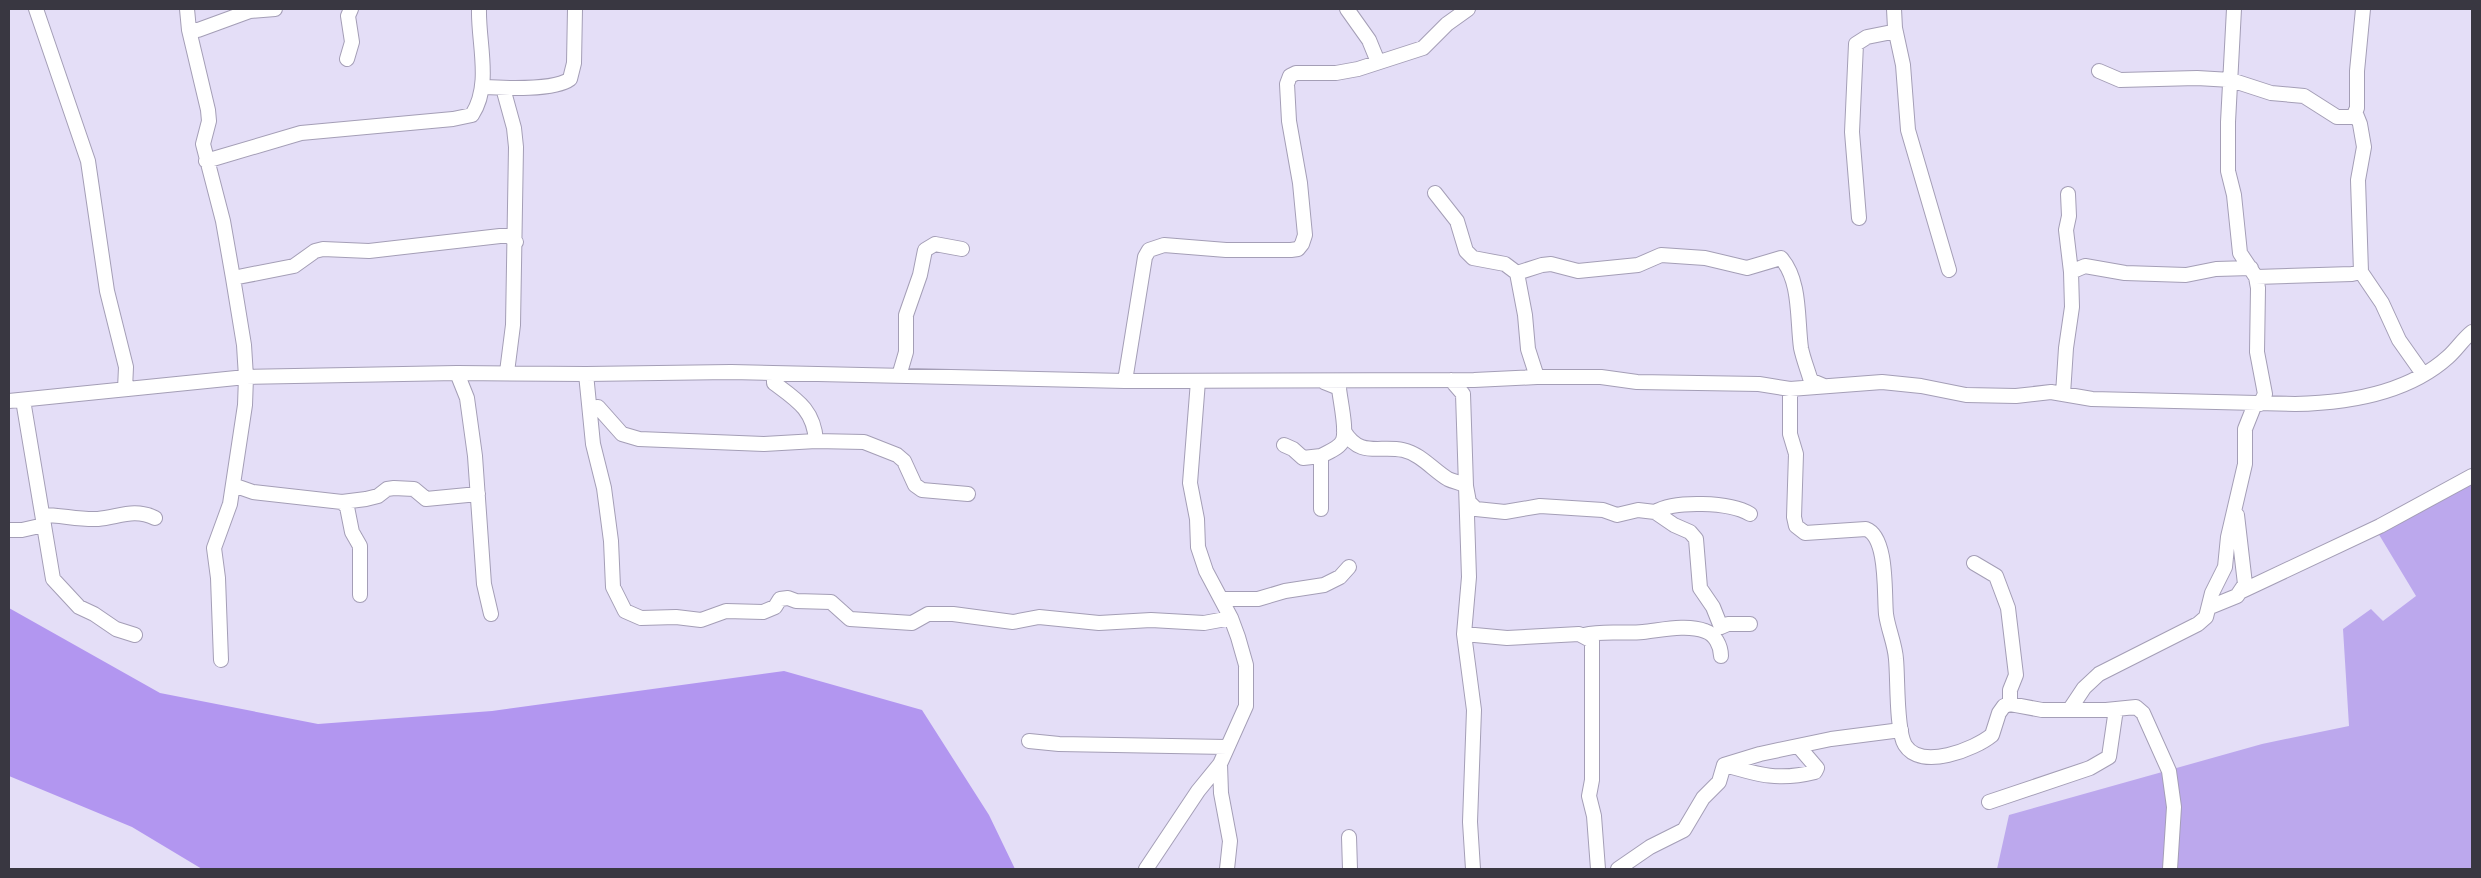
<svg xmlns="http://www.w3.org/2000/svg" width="2481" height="878" viewBox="0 0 2481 878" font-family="Quicksand,sans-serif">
  <rect width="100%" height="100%" fill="#e4def7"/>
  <path fill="#bca8ed" d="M 2472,483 L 2472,869 L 1997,869 L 2009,815 L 2262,744 L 2349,726 L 2343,629 L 2371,609 L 2383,621 L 2416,596 L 2378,533 Z"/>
  <path fill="#b296f0" d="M 9,608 L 160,693 L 318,724 L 492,711 L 784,671 L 922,710 L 989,815 L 1015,869 L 202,869 L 132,827 L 9,776 Z"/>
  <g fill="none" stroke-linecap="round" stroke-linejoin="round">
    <defs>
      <path id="minor" d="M 36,9 L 88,161 L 107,291 L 126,367 L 125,389
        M 187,9 L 189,30 L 208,110 L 209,121 L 203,144 L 223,221 L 233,278 L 244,345 L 246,377 L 245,405 L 230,504 L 214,548 L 218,578 L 221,660
        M 1347,9 L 1369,40 L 1378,62
        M 2234,9 L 2228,122 L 2228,171 L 2234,195 L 2240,253 L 2256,277 L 2258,288 L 2257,352 L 2265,394 L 2260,404
        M 1895,28 L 1903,65 L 1908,130 L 1949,270
        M 189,30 L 198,30 L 250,11 L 275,9
        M 347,59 L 352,42 L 348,16 L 351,9
        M 2099,71 L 2120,80 L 2197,78 L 2231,80 L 2271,93 L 2304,96 L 2337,117 L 2353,117 L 2357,108 L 2357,71 L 2363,9
        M 482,87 C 502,88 554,91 570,79 L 574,63 L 575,9
        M 503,88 L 514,128 L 516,147 L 513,325 L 507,372
        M 2356,114 L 2360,124 L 2364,147 L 2358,180 L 2361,272 L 2382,303 L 2399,340 L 2423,374
        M 206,161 L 301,133 L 453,119 L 472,115 C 492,84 478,43 479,9
        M 1435,193 L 1457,221 L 1466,251 L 1473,258 L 1505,264 L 1517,273 L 1525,315 L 1528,349 L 1537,377
        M 1859,218 L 1852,132 L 1856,44 L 1867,37 L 1892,32 L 1895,28 L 1894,9
        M 2071,272 L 2085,266 L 2125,273 L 2186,275 L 2216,269 L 2251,268
        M 1517,273 L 1542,265 L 1551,264 L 1578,271 L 1638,265 L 1661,255 L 1705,258 L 1747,268 L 1781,258 C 1801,281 1797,319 1801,348 C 1803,358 1807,368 1810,378 L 1812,381 L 1824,386
        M 2256,277 L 2352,274 L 2361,272
        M 233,278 L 294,266 L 315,251 L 323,249 L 369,251 L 500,236 L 509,236 L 516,242
        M 457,373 L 467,398 L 475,456 L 484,584 L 491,614
        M 586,374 L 593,444 L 604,488 L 611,541 L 613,587 L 625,611 L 641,618 L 676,617 L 701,620 L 726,611 L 763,612 L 775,607 L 780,599 L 788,598 L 796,601 L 831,602 L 850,619 L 912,623 L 928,614 L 953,614 L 1013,622 L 1039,617 L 1099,623 L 1151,620 L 1204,623 L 1231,618
        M 774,374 L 774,383 C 797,400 814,410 816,441
        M 899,376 L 906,352 L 906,315 L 920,275 L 925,250 L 935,244 L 962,249
        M 1451,380 L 1463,394 L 1469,577 L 1464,634 L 1474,710 L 1470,822 L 1473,869
        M 1125,381 L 1145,257 L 1149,250 L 1164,245 L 1226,250 L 1291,250 L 1298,249 L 1302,244 L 1305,235 L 1300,183 L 1289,121 L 1287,84 L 1290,76 L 1296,73 L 1336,73 L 1358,69 L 1423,48 L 1447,24 L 1468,9
        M 1790,389 L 1790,434 L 1796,454 L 1794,517 L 1796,526 L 1805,533 L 1866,529 C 1888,537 1884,594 1886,614 C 1888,629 1895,644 1896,659 C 1898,679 1896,730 1905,745 C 1921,771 1975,749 1992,735 L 1999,713 L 2004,706 L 2010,704 L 2042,710 L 2106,710 L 2136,707 L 2143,713 L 2169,771 L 2174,807 L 2170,869
        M 2063,394 L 2066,348 L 2072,307 L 2071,272 L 2066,230 L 2069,216 L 2068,194
        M 23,400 L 53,579 L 79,607 L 94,614 L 116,629 L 135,635
        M 9,401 L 246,377 L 457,373 L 586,374 L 731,372 L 1125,381 L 1474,380 L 1537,377 L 1601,377 L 1637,382 L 1759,384 L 1790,389 L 1882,382 L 1921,386 L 1966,395 L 2016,396 L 2051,392 L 2092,399 L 2295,404 C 2348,403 2407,394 2448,357 C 2457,349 2463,339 2472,332
        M 590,408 L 598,407 L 622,434 L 639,439 L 764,444 L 816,441 L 864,442 L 897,455 L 904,461 L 915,485 L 922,490 L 968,494
        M 1344,431 C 1360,458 1379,445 1403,450 C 1421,454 1433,470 1448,479 C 1454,482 1460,482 1466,486 L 1469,502 L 1476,509 L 1505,512 L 1540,506 L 1603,510 L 1617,515 L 1638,510 L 1655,512 L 1674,525 L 1690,532 L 1696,539 L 1700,588 L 1713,607 L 1721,627 L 1728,624 L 1750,624
        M 1284,445 L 1293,449 L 1303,458 L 1321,456
        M 233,485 L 253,492 L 342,502 L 347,507 L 352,532 L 360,546 L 360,595
        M 342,502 L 366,499 L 378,496 L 387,489 L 394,488 L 414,489 L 426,499 L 478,494
        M 1321,509 L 1321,456 C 1328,452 1340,448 1343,440 C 1347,429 1340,400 1339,388 L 1324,382
        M 1655,512 C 1675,500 1730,502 1750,514
        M 43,515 C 61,515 79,520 98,519 C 119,517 134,508 155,518
        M 9,530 L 22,530 L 44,525
        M 1974,563 L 1996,576 L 2008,608 L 2016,675 L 2010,690 L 2010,704
        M 2242,591 L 2380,526 L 2472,476
        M 1221,599 L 1258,599 L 1285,591 L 1324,585 L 1340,577 L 1349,567
        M 2210,607 L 2237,596 L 2245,584 L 2237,515
        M 1464,634 L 1507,638 L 1579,634 L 1592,641 L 1592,780 L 1589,796 L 1594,816 L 1598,869
        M 1584,635 C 1604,630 1623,634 1643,632 C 1662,630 1687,624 1705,631 C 1715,634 1721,646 1721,656
        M 2070,709 L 2084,688 L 2099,674 L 2198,624 L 2206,617 L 2212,593 L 2225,567 L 2228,537 L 2245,464 L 2245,429 L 2255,404
        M 1029,741 L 1059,744 L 1227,747
        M 1220,764 L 1221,793 L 1230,841 L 1227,869
        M 1724,765 L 1760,754 L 1831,739 L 1901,730
        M 1725,765 C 1759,775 1779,781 1815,772 L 1817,768 L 1799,747
        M 1989,802 L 2090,768 L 2109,757 L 2116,709
        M 1349,837 L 1350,869
        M 1146,869 L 1198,791 L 1220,764 L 1246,706 L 1246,665 L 1238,637 L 1231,618 L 1206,571 L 1198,547 L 1197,519 L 1190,483 L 1198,381
        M 1618,869 L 1650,847 L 1684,830 L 1703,798 L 1719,782 L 1724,765"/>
    </defs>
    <use href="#minor" stroke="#a49eb6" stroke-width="16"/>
    <use href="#minor" stroke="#fff" stroke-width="14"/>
  </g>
  <rect width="2481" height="878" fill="none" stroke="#393741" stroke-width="20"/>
</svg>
